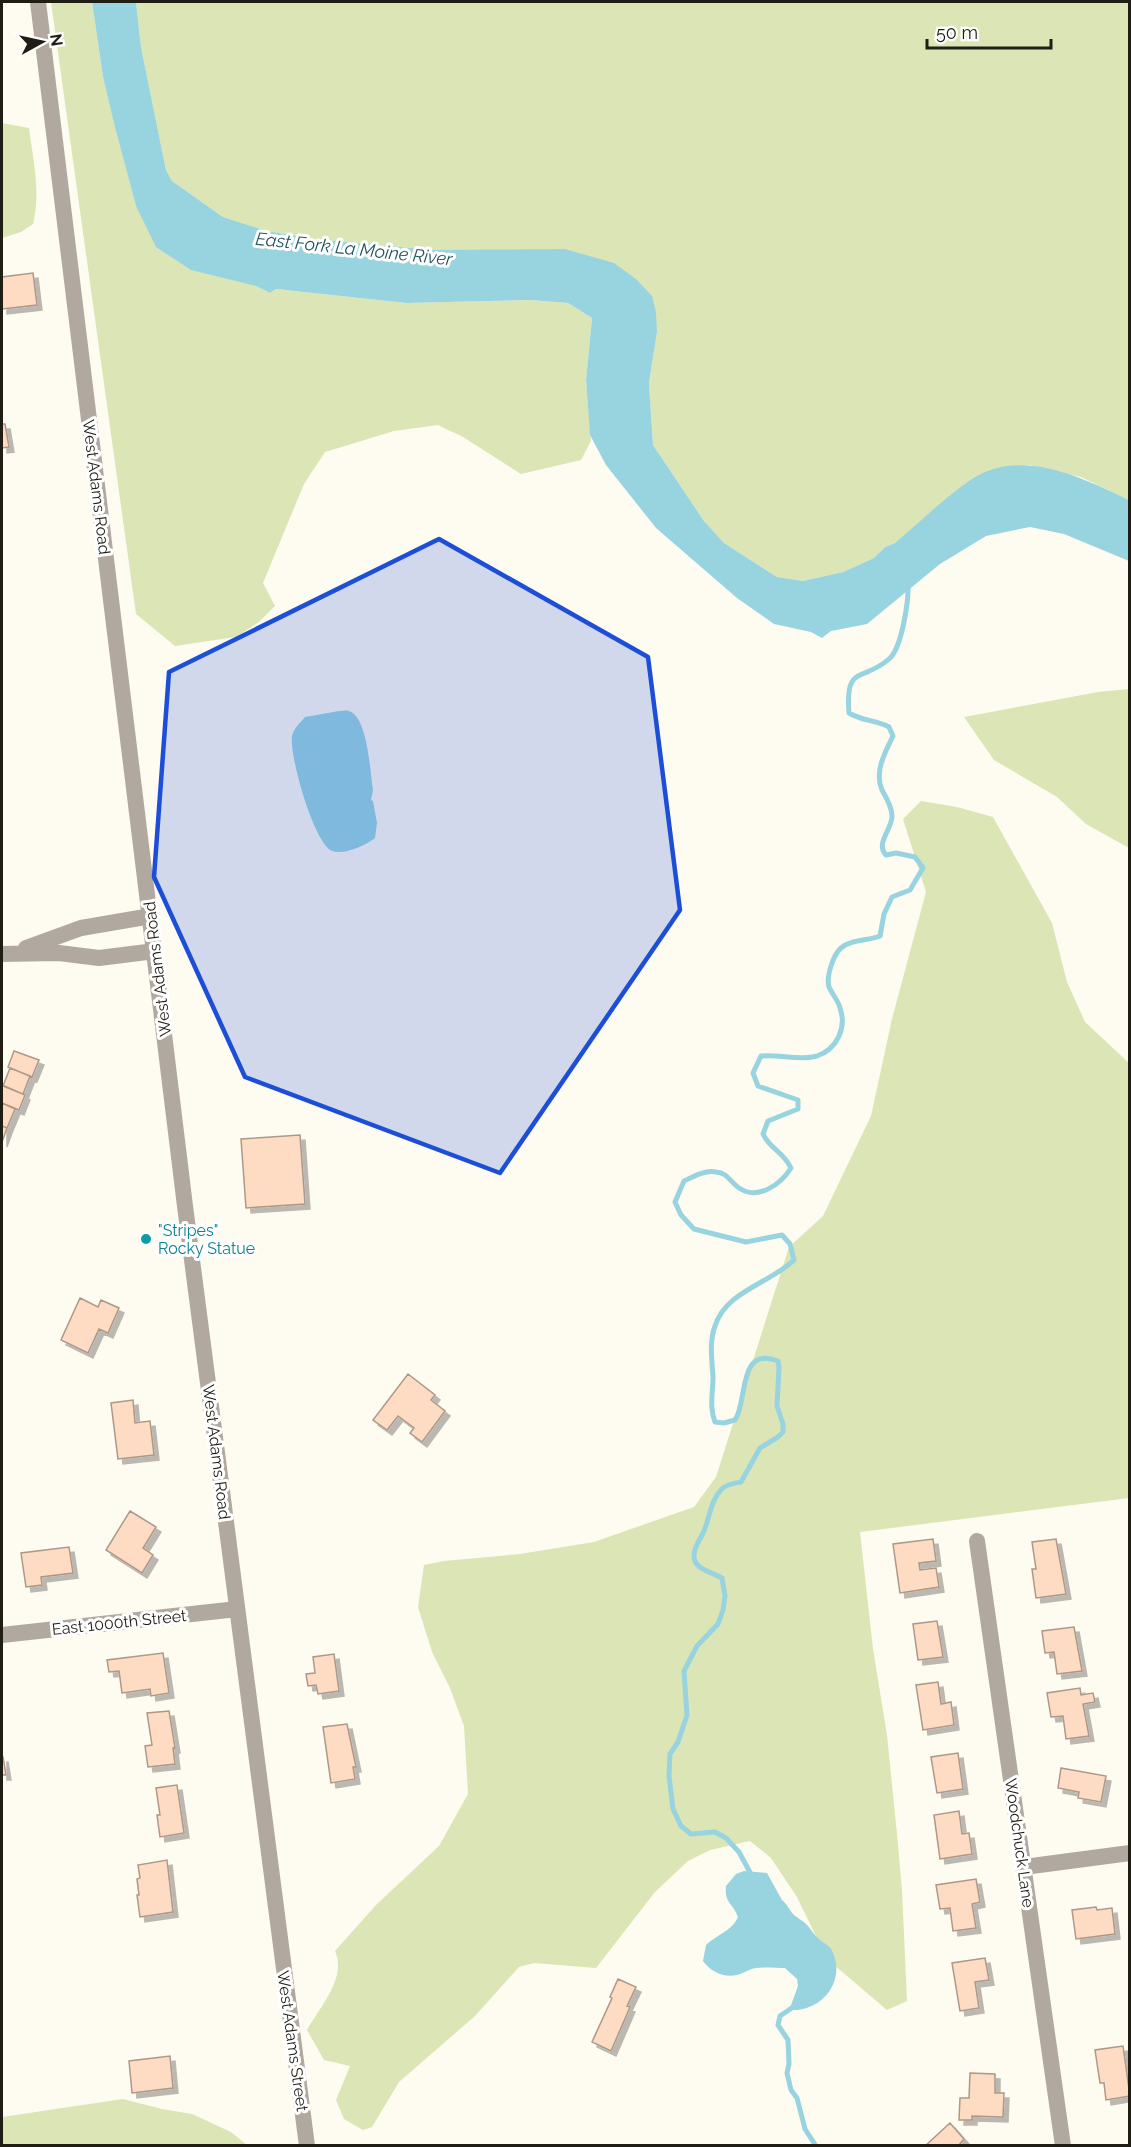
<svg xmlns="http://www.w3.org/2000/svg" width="1131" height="2147" viewBox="0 0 1131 2147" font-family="Raleway,sans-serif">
  <defs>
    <filter id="shadow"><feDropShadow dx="5" dy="5" stdDeviation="0" flood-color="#0004"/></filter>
  </defs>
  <rect width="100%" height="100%" fill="#fefbf1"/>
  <path fill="#dce5b6" d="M 51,2 L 92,2 L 103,77 L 136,206 L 256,286 L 270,293 L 276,289 L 406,303 L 530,300 L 568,303 L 592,318 L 586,380 L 591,441 L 581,460 L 521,474 L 463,437 L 438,425 L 394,431 L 325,452 L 304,484 L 263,583 L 275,606 L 259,622 L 236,637 L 175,646 L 136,614 Z
    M 136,2 L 1129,2 L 1129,500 L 1081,477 L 1030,465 L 994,469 L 895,543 L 885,547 L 874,558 L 843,572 L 803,581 L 777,577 L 724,543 L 704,521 L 653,445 L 649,383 L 657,332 L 433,250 L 314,239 L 267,231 L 223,217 L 172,181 L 166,170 L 141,47 Z
    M 2,123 L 29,128 C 33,160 41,192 33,224 L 21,232 L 2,238 Z
    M 1129,689 L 1129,848 L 1086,824 L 1057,797 L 994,760 L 964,717 L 1098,692 Z
    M 921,801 L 957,807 L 993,817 L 1052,923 L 1067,982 L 1085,1022 L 1129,1063 L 1129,1498 L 860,1532 L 873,1649 L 887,1735 L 897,1834 L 902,1890 L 907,2001 L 887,2010 L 827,1959 L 797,1897 L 771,1858 L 750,1841 L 710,1850 L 688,1861 L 655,1892 L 596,1968 L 534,1963 L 519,1967 L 475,2016 L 399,2082 L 372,2127 L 363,2130 L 344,2119 L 336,2100 L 350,2066 L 324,2060 L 307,2030 C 320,2007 347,1978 335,1951 L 376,1905 L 439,1846 L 468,1794 L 464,1726 L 450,1688 L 432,1652 L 418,1607 L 424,1565 L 444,1561 L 520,1554 L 594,1542 L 694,1507 L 716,1477 L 789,1247 L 823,1216 L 871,1116 L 892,1019 L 926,892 L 903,819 Z
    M 123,2099 L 162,2109 L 192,2114 L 231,2132 L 247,2145 L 2,2145 L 2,2117 Z"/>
  <path fill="#98d4df" d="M 92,2 L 136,2 L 141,47 L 166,170 L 172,181 L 223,217 L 267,231 L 314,239 L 433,250 L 565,249 L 614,263 L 636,279 L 652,296 L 656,312 L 657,332 L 649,383 L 653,445 L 704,521 L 724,543 L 777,577 L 803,581 L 843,572 L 874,558 L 885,547 L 895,543 C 919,523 943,499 969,481 C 1019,446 1081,477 1129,500 L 1129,561 L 1064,534 L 1030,527 L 986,536 L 940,564 L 867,624 L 831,631 L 822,638 L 811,632 L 774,624 L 737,598 L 656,528 L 606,465 L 590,435 L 586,380 L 592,318 L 568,303 L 530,300 L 406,303 L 276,289 L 270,293 L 256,286 L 191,270 L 156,247 L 136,206 L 115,127 L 103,77 Z
    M 339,711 C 343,711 346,710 349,711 C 368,717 370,772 373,790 L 371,800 L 373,801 L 377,823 L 375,838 C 365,846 344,855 332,851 C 314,844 289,755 292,736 C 294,728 300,723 305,717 Z
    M 744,1871 L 767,1873 L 782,1900 C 787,1904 789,1909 793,1914 C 798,1919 804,1921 808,1926 C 812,1931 815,1936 820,1940 C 825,1944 831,1946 833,1953 C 845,1981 823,2010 793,2010 L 790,2008 L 798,1986 L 797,1979 L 785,1968 C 776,1968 766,1967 756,1968 C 749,1969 744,1973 737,1975 C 724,1978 711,1972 703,1961 L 706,1945 C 716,1935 732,1931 738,1917 C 733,1903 724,1903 726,1886 L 736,1874 Z"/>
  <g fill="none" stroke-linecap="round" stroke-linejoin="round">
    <path stroke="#98d4df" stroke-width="5" d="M 752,1876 L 739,1852 L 726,1838 L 715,1832 L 691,1834 L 681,1826 L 673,1809 L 669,1776 L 670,1754 L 678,1742 L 687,1715 L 684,1671 L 697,1646 L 718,1624 L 723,1610 L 725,1596 L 722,1578 C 714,1573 698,1570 695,1561 C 691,1551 700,1540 704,1531 C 710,1516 711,1499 723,1488 C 728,1484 735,1483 741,1482 L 760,1448 L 778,1437 L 783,1432 L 783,1424 L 777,1406 L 779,1367 L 778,1361 C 737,1345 748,1402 735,1420 L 724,1423 L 715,1422 C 709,1407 713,1392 713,1377 C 712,1360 709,1342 715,1326 C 726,1291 769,1284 794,1260 L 790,1244 L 782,1235 L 746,1242 L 694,1229 L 681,1215 L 675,1202 L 684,1181 C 694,1176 705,1170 716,1172 C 728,1173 730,1182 739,1188 C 758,1201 781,1184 791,1168 C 783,1151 771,1150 763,1134 L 768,1121 L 798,1109 L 798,1100 L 758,1086 L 753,1073 L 761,1056 C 779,1054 800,1061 817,1056 C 837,1049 847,1028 840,1008 C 838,1000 832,994 829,987 C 826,977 833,955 841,948 C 851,939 868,941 880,936 L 884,914 L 892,897 L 910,890 L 923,868 L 915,857 L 896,853 L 886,855 C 875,843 892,830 892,816 C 892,807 886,797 882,790 C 874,772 885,752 893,736 L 889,727 C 876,720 862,721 849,713 C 845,664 863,682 889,659 C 902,648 909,600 908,582
      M 796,2005 L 780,2016 L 778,2025 L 788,2040 L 789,2064 L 787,2073 L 791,2090 L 797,2098 L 805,2129 L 816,2146"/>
  </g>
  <path fill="#fedcc3" stroke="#ae9888" stroke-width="1.5" filter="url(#shadow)" d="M 33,273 L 37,305 L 2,309 L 2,277 Z
    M 2,424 L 5,424 L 9,447 L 2,448 Z
    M 14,1051 L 39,1060 L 32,1077 L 8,1067 Z
    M 10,1068 L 30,1076 L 23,1094 L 3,1086 Z
    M 2,1085 L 25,1095 L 19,1110 L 2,1103 Z
    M 2,1103 L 15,1109 L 7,1128 L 2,1126 Z
    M 2,1126 L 7,1128 L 2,1142 Z
    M 300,1135 L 305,1204 L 246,1208 L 241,1139 Z
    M 80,1298 L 98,1307 L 101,1300 L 119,1308 L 108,1333 L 99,1329 L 88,1353 L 61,1340 Z
    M 408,1374 L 435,1395 L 431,1400 L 445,1411 L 422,1442 L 410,1433 L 414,1428 L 398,1416 L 387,1430 L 373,1420 Z
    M 133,1400 L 135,1423 L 150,1421 L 154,1455 L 118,1459 L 111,1403 Z
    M 130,1511 L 156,1527 L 143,1548 L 153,1555 L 142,1573 L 106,1550 Z
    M 933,1539 L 936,1561 L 919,1563 L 920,1570 L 936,1568 L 939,1587 L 900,1593 L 893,1544 Z
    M 1056,1539 L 1066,1594 L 1036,1598 L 1032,1569 L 1036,1569 L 1032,1542 Z
    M 69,1547 L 73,1573 L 41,1577 L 42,1585 L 26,1587 L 21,1553 Z
    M 937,1621 L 943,1657 L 918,1660 L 913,1624 Z
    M 1074,1627 L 1082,1671 L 1057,1674 L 1054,1652 L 1045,1653 L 1042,1631 Z
    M 163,1653 L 169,1693 L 151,1696 L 150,1689 L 122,1693 L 119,1671 L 109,1672 L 107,1660 Z
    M 334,1654 L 339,1691 L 318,1694 L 316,1685 L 308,1686 L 306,1674 L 315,1673 L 313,1657 Z
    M 938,1682 L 941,1704 L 951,1702 L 954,1725 L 923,1730 L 916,1685 Z
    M 1080,1688 L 1081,1695 L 1093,1693 L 1095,1702 L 1083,1704 L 1089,1736 L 1066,1739 L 1063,1716 L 1051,1717 L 1047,1693 Z
    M 169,1711 L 175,1748 L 173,1748 L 175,1764 L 148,1767 L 145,1746 L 152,1745 L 147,1713 Z
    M 347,1724 L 356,1767 L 353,1767 L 355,1779 L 331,1783 L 323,1727 Z
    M 958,1753 L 963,1789 L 937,1793 L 931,1757 Z
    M 2,1757 L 3,1757 L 6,1775 L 2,1775 Z
    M 1061,1768 L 1106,1776 L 1101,1802 L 1078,1798 L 1079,1792 L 1058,1788 Z
    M 177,1785 L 184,1833 L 160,1837 L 157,1815 L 160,1815 L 156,1788 Z
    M 959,1811 L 962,1834 L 969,1833 L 972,1854 L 940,1859 L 934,1815 Z
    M 167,1860 L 173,1912 L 140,1917 L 137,1895 L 139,1895 L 137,1879 L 140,1878 L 138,1865 Z
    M 976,1879 L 980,1902 L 972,1904 L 976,1928 L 953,1931 L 950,1908 L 940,1909 L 936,1885 Z
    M 1096,1907 L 1097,1910 L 1112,1908 L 1115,1934 L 1076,1939 L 1072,1910 Z
    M 985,1958 L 989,1980 L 975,1982 L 979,2008 L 960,2011 L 952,1963 Z
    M 618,1979 L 636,1987 L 627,2006 L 630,2007 L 611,2051 L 592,2042 L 612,1998 L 610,1997 Z
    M 1123,2046 L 1130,2096 L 1106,2100 L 1104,2083 L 1100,2083 L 1095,2050 Z
    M 170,2056 L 173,2088 L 132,2093 L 129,2061 Z
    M 970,2073 L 995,2074 L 995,2093 L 1004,2093 L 1003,2117 L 972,2116 L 972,2120 L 959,2120 L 960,2098 L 969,2098 Z
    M 950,2123 L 964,2139 L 958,2146 L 925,2146 Z"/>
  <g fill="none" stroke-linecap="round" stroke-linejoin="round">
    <path stroke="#b1a9a0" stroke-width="16" d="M 38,2 L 185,1206 L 307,2146
      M 26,948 L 81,928 L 151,916
      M 2,954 L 59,953 L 99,958 L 155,951
      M 977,1541 L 1063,2146
      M 2,1635 L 237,1609
      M 1024,1867 L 1130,1853"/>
  </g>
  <path fill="#1d4ed8" fill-opacity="0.2" stroke="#1d4ed8" stroke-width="4.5" stroke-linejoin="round" d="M 439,539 L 648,657 L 680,910 L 500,1173 L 245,1077 L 154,877 L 169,672 Z"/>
  <circle fill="#0f9aa8" stroke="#fff" stroke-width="2" cx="146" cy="1239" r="6"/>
  <g text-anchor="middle" stroke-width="6" stroke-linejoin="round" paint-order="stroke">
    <g font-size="16" fill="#201d14" stroke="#fff">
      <text transform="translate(97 487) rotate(83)" y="6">West Adams Road</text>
      <text transform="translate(157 969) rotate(-97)" y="6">West Adams Road</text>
      <text transform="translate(217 1452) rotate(83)" y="6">West Adams Road</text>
      <text transform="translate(119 1622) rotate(-6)" y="6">East 1000th Street</text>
      <text transform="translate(1020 1843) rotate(82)" y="6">Woodchuck Lane</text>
      <text transform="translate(293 2041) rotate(82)" y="6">West Adams Street</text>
    </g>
    <g font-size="16" fill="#0d838f" stroke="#fff" text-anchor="start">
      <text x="158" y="1236">"Stripes"<tspan x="158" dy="18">Rocky Statue</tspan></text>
    </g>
    <g font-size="18" font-style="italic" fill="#22555d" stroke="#fff">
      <text transform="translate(354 249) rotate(6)" y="6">East Fork La Moine River</text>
    </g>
  </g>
  <rect width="1131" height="2147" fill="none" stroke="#201d14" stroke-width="6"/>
  <g transform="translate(42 42) rotate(82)" stroke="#ffffff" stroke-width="4.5" paint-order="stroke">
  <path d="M0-4.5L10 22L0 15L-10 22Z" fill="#201d14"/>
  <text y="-9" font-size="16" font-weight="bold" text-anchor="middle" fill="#201d14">N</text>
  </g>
  <path d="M927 39v9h124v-9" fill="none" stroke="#201d14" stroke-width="3"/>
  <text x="936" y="39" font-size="18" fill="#201d14" stroke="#ffffff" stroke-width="4.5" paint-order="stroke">50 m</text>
</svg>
